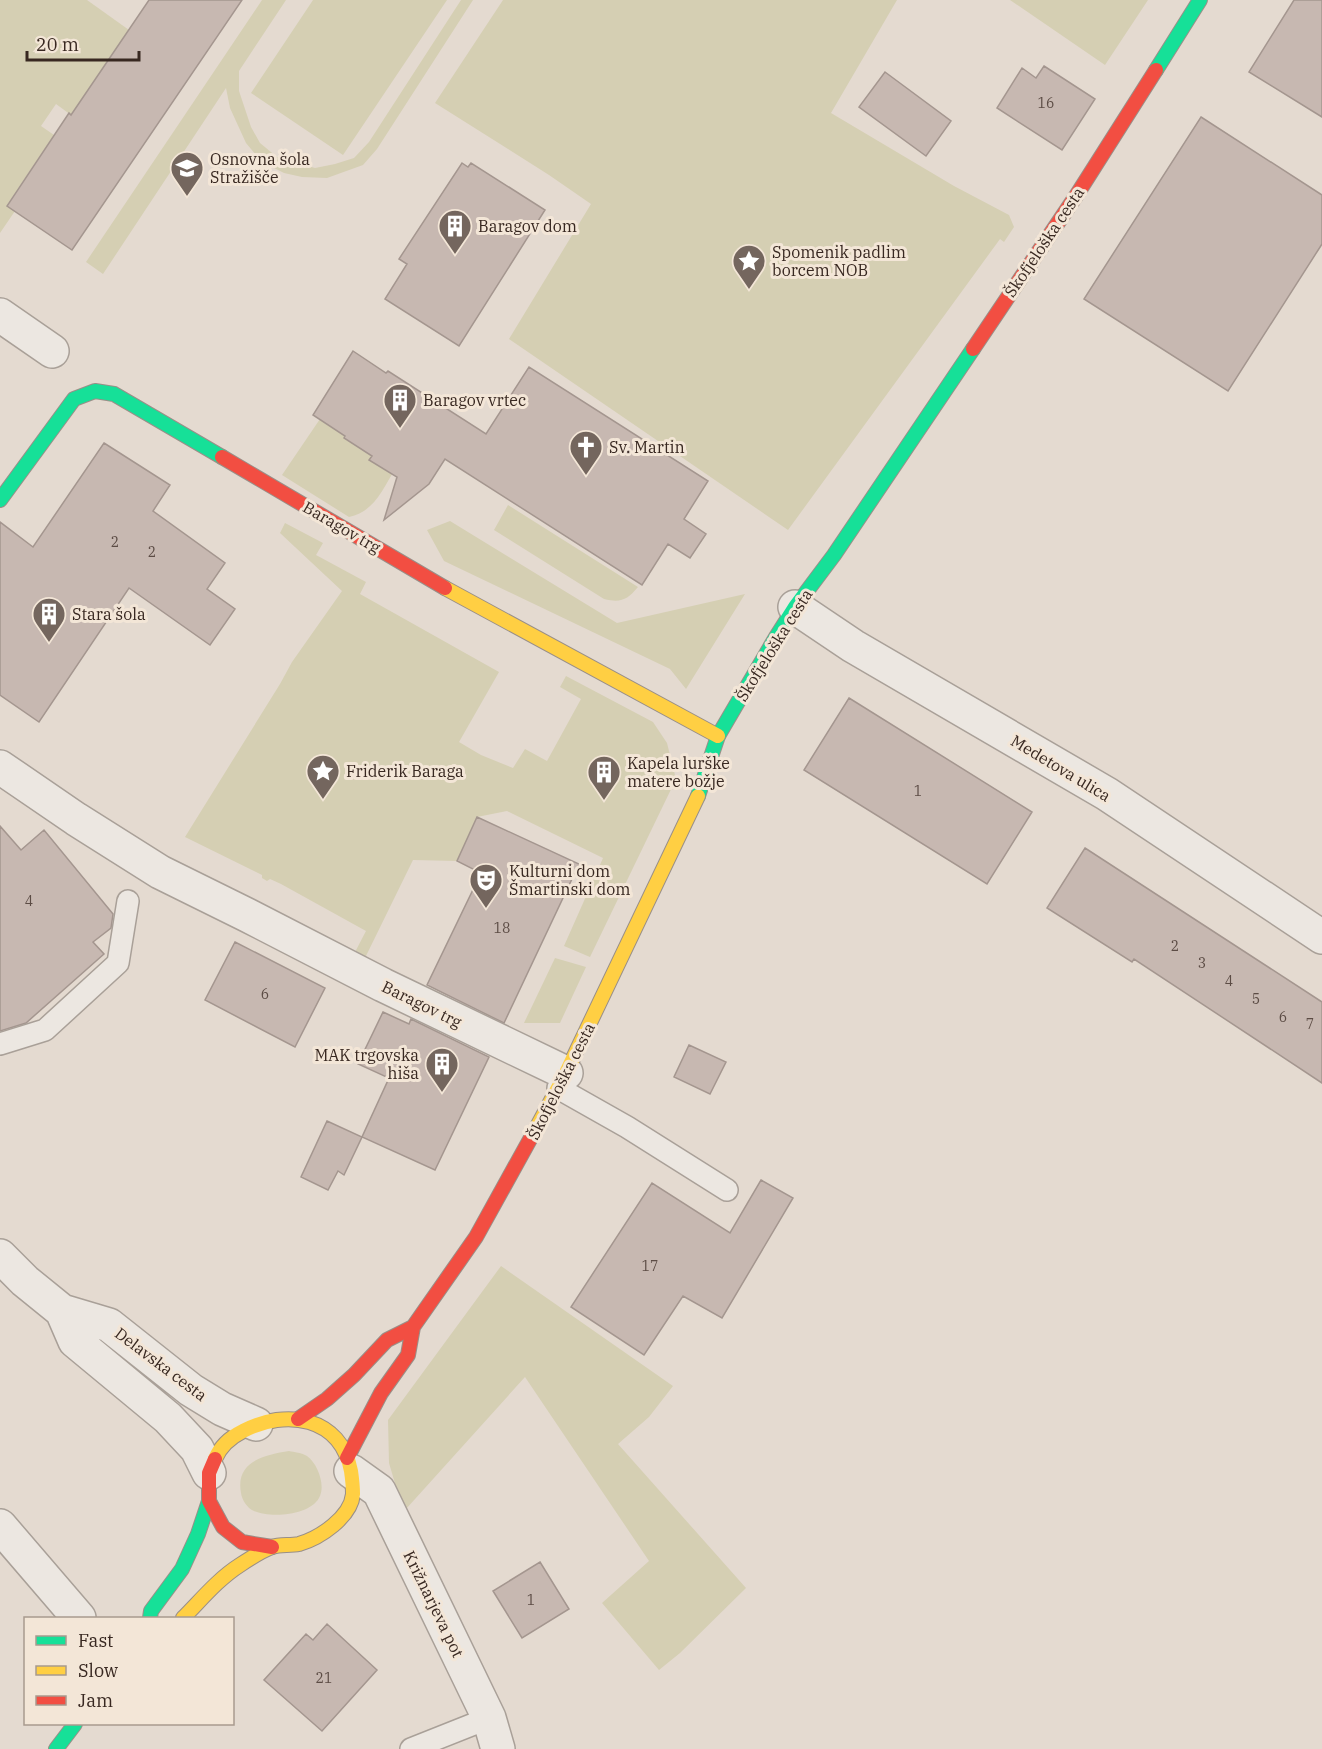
<svg xmlns="http://www.w3.org/2000/svg" width="1322" height="1749" viewBox="0 0 1322 1749" font-family="'IBM Plex Serif',serif">
  <rect width="100%" height="100%" fill="#e4dad0"/>
  <path fill="#d5cfb3" d="M 0,0 L 87,0 L 129,30 L 71,115 L 56,104 L 41,126 L 54,135 L 7,205 L 15,211 L 0,233 Z
    M 262,0 L 286,0 L 239,71 L 239,91 L 251,127 L 260,143 L 277,157 L 315,168 L 335,164 L 354,158 L 369,142 L 461,0 L 473,0 L 377,149 L 363,165 L 327,178 L 302,177 L 284,173 L 262,162 L 246,143 L 230,108 L 226,88 L 103,274 L 86,262 Z
    M 313,0 L 447,0 L 343,155 L 251,93 Z
    M 503,0 L 897,0 L 831,113 L 954,186 L 1009,215 L 1014,227 L 1004,242 L 1000,239 L 788,530 L 509,339 L 591,204 L 549,175 L 435,103 Z
    M 1010,0 L 1148,0 L 1105,65 Z
    M 320,419 L 345,436 L 344,438 L 372,456 L 370,460 L 384,469 L 395,469 C 383,489 374,512 349,517 L 282,475 Z
    M 508,505 L 638,587 C 627,600 621,603 604,599 L 494,530 Z
    M 450,521 L 617,623 L 745,594 L 686,689 L 670,669 L 444,561 L 427,530 Z
    M 285,523 L 323,543 L 316,555 L 366,582 L 360,594 L 499,672 L 459,742 L 481,755 L 513,768 L 525,749 L 547,761 L 581,699 L 560,687 L 566,676 L 653,722 L 667,743 L 676,779 L 590,957 L 564,946 L 603,858 L 507,811 L 477,817 L 457,861 L 413,860 L 364,960 L 354,954 L 366,931 L 281,884 L 270,879 L 267,881 L 262,878 L 262,875 L 185,837 L 280,684 L 292,662 L 342,591 L 280,533 Z
    M 555,958 L 586,967 L 560,1023 L 524,1023 Z
    M 501,1266 L 673,1386 L 649,1417 L 618,1444 L 746,1588 L 680,1653 L 659,1670 L 602,1603 L 649,1561 L 525,1377 L 406,1509 L 399,1497 L 389,1463 L 388,1420 Z
    M 289,1451 C 294,1452 302,1453 307,1456 C 318,1464 326,1486 319,1498 C 309,1516 270,1518 254,1511 C 247,1508 242,1500 241,1493 C 235,1461 265,1455 289,1451 Z"/>
  <path fill="#c7b8b1" stroke="#a4968f" stroke-width="1.5" d="M 149,0 L 242,0 L 72,250 L 7,206 L 69,113 L 71,115 Z
    M 1294,0 L 1322,0 L 1322,117 L 1249,72 Z
    M 1044,66 L 1095,99 L 1062,150 L 997,108 L 1022,68 L 1036,78 Z
    M 885,72 L 951,121 L 926,156 L 859,107 Z
    M 1201,117 L 1322,195 L 1322,244 L 1228,391 L 1084,299 Z
    M 462,163 L 468,167 L 471,163 L 545,210 L 459,346 L 385,299 L 407,264 L 399,259 Z
    M 353,351 L 386,373 L 388,371 L 486,434 L 529,367 L 708,481 L 684,519 L 706,534 L 690,558 L 668,544 L 642,585 L 445,459 L 429,484 L 384,520 L 397,477 L 369,460 L 372,456 L 344,438 L 345,436 L 313,415 Z
    M 104,443 L 170,485 L 153,511 L 225,563 L 207,589 L 235,609 L 210,645 L 129,588 L 39,722 L 0,695 L 0,522 L 33,547 Z
    M 849,698 L 1032,812 L 987,884 L 804,770 Z
    M 477,817 L 579,864 L 504,1023 L 427,985 L 481,873 L 457,861 Z
    M 0,826 L 21,850 L 44,830 L 113,914 L 111,928 L 93,942 L 104,954 L 26,1023 L 0,1031 Z
    M 1085,848 L 1322,1002 L 1322,1083 L 1134,959 L 1132,962 L 1047,908 Z
    M 235,942 L 325,988 L 295,1047 L 205,1000 Z
    M 383,1012 L 409,1024 L 411,1019 L 489,1057 L 435,1170 L 362,1137 L 389,1078 L 358,1064 Z
    M 689,1045 L 726,1062 L 710,1094 L 674,1077 Z
    M 327,1121 L 362,1137 L 344,1175 L 338,1171 L 328,1190 L 301,1177 Z
    M 761,1180 L 793,1198 L 722,1318 L 683,1296 L 644,1355 L 571,1307 L 652,1183 L 730,1233 Z
    M 540,1562 L 569,1609 L 522,1638 L 493,1591 Z
    M 327,1624 L 377,1670 L 322,1731 L 264,1680 L 306,1634 L 313,1640 Z"/>
  <g fill="none" stroke-linecap="round" stroke-linejoin="round">
    <defs>
      <path id="lane" d="M 0,1044 L 45,1030 L 118,963 L 128,901
        M 558,1088 L 627,1127 L 727,1190
        M 411,1749 L 489,1718"/>
      <path id="street" d="M 0,315 L 52,351
        M 795,607 L 853,646 L 1107,794 L 1322,937
        M 0,767 L 76,819 L 160,872 L 247,915 L 383,985 L 566,1073
        M 0,1256 L 25,1281 L 62,1311 L 109,1325 L 191,1390 L 222,1409 L 256,1424
        M 62,1311 L 75,1341 L 168,1418 L 197,1449 L 209,1473
        M 351,1471 L 379,1491 L 489,1718 L 498,1749
        M 0,1526 L 79,1618"/>
      <path id="fast" d="M 1156,70 L 1200,0
        M 0,500 L 74,399 L 95,391 L 114,394 L 222,457
        M 698,796 L 718,736 L 776,637 L 795,607 L 834,555 L 973,349
        M 150,1618 L 151,1611 L 182,1569 L 198,1534 L 209,1501
        M 56,1749 L 75,1724"/>
      <path id="slow" d="M 445,588 L 718,736
        M 533,1134 L 566,1073 L 698,796
        M 183,1618 C 201,1600 218,1579 240,1565 C 249,1559 261,1551 272,1547 C 280,1544 290,1546 299,1544 C 320,1538 351,1517 353,1494 C 353,1487 352,1478 351,1471 C 341,1417 286,1408 243,1431 C 231,1437 220,1447 215,1459"/>
      <path id="jam" d="M 973,349 L 1076,196 L 1156,70
        M 222,457 L 445,588
        M 298,1419 L 327,1399 L 354,1375 L 387,1340 L 413,1327
        M 347,1458 L 381,1393 L 408,1355 L 413,1327 L 476,1237 L 533,1134
        M 215,1459 L 209,1473 L 209,1501 L 223,1527 L 242,1542 L 272,1547"/>
    </defs>
    <use href="#lane" stroke="#a9a098" stroke-width="24"/>
    <use href="#street" stroke="#a9a098" stroke-width="36"/>
    <use href="#fast" stroke="#998f88" stroke-width="16"/>
    <use href="#slow" stroke="#998f88" stroke-width="16"/>
    <use href="#jam" stroke="#998f88" stroke-width="16"/>
    <use href="#lane" stroke="#ece7e1" stroke-width="21"/>
    <use href="#street" stroke="#ece7e1" stroke-width="33"/>
    <use href="#fast" stroke="#16e098" stroke-width="14"/>
    <use href="#slow" stroke="#ffcf43" stroke-width="14"/>
    <use href="#jam" stroke="#f24e42" stroke-width="14"/>
  </g>
  <defs>
    <symbol id="school-pin" viewBox="-11 -11 22 30"><path d="M0 17L-7.5 6A9.5 9.5 0 1 1 7.5 6Z" fill="#74665e" stroke="#f3e6d7"/><path d="M0-5L7-2L0 1L-7-2ZM-4 1L0 2.5L4 1V4Q0 6-4 4Z" fill="#fff"/></symbol>
    <symbol id="building-pin" viewBox="-11 -11 22 30"><path d="M0 17L-7.5 6A9.5 9.5 0 1 1 7.5 6Z" fill="#74665e" stroke="#f3e6d7"/><path d="M-4-6H4V6H1V3H-1V6H-4ZM-2.5-4.3h1.7v1.8h-1.7ZM.8-4.3h1.7v1.8H.8ZM-2.5-1h1.7V.8h-1.7ZM.8-1h1.7V.8H.8Z" fill="#fff"/></symbol>
    <symbol id="sight-pin" viewBox="-11 -11 22 30"><path d="M0 17L-7.5 6A9.5 9.5 0 1 1 7.5 6Z" fill="#74665e" stroke="#f3e6d7"/><path d="M0-6L1.8-2.2L6-1.7L2.9 1.2L3.7 5.4L0 3.3L-3.7 5.4L-2.9 1.2L-6-1.7L-1.8-2.2Z" fill="#fff"/></symbol>
    <symbol id="church-pin" viewBox="-11 -11 22 30"><path d="M0 17L-7.5 6A9.5 9.5 0 1 1 7.5 6Z" fill="#74665e" stroke="#f3e6d7"/><path d="M-1.2-6h2.4v3.5h3.3v2.4h-3.3V6h-2.4V-.1h-3.3v-2.4h3.3Z" fill="#fff"/></symbol>
    <symbol id="theatre-pin" viewBox="-11 -11 22 30"><path d="M0 17L-7.5 6A9.5 9.5 0 1 1 7.5 6Z" fill="#74665e" stroke="#f3e6d7"/><path d="M-5-5.5Q0-4 5-5.5V0Q5 5 0 6Q-5 5-5 0ZM-3.3-2.5H-1v1.5H-3.3ZM1-2.5H3.3v1.5H1ZM-2.8 1Q0 5.5 2.8 1Z" fill="#fff"/></symbol>
  </defs>
  <g fill-rule="evenodd">
    <use href="#school-pin" x="168" y="149" width="38" height="52"/>
    <use href="#building-pin" x="436" y="207" width="38" height="52"/>
    <use href="#sight-pin" x="730" y="242" width="38" height="52"/>
    <use href="#building-pin" x="381" y="381" width="38" height="52"/>
    <use href="#church-pin" x="567" y="428" width="38" height="52"/>
    <use href="#building-pin" x="30" y="595" width="38" height="52"/>
    <use href="#sight-pin" x="304" y="752" width="38" height="52"/>
    <use href="#building-pin" x="585" y="753" width="38" height="52"/>
    <use href="#theatre-pin" x="467" y="861" width="38" height="52"/>
    <use href="#building-pin" x="423" y="1045" width="38" height="52"/>
  </g>
  <g text-anchor="middle" stroke-width="6" stroke-linejoin="round" paint-order="stroke">
    <g font-size="14" fill="#5c4c45">
      <text x="1046" y="108">16</text>
      <text x="115" y="547">2</text>
      <text x="152" y="557">2</text>
      <text x="918" y="796">1</text>
      <text x="29" y="906">4</text>
      <text x="502" y="933">18</text>
      <text x="1175" y="951">2</text>
      <text x="1202" y="968">3</text>
      <text x="1229" y="986">4</text>
      <text x="265" y="999">6</text>
      <text x="1256" y="1004">5</text>
      <text x="1283" y="1022">6</text>
      <text x="1310" y="1029">7</text>
      <text x="650" y="1271">17</text>
      <text x="531" y="1605">1</text>
      <text x="324" y="1683">21</text>
    </g>
    <g font-size="16" fill="#382821" stroke="#f3e6d7" text-anchor="start">
      <text x="210" y="165">Osnovna šola<tspan x="210" dy="18">Stražišče</tspan></text>
      <text x="478" y="232">Baragov dom</text>
      <text x="772" y="258">Spomenik padlim<tspan x="772" dy="18">borcem NOB</tspan></text>
      <text x="423" y="406">Baragov vrtec</text>
      <text x="609" y="453">Sv. Martin</text>
      <text x="72" y="620">Stara šola</text>
      <text x="627" y="769">Kapela lurške<tspan x="627" dy="18">matere božje</tspan></text>
      <text x="346" y="777">Friderik Baraga</text>
      <text x="509" y="877">Kulturni dom<tspan x="509" dy="18">Šmartinski dom</tspan></text>
      <text x="419" y="1061" text-anchor="end">MAK trgovska<tspan x="419" dy="18">hiša</tspan></text>
    </g>
    <g font-size="16" fill="#382821" stroke="#f3e6d7">
      <text transform="translate(1044 242) rotate(-56)" y="6">Škofjeloška cesta</text>
      <text transform="translate(342 527) rotate(30)" y="6">Baragov trg</text>
      <text transform="translate(774 645) rotate(-58)" y="6">Škofjeloška cesta</text>
      <text transform="translate(1061 768) rotate(31)" y="6">Medetova ulica</text>
      <text transform="translate(422 1004) rotate(26)" y="6">Baragov trg</text>
      <text transform="translate(561 1081) rotate(-63)" y="6">Škofjeloška cesta</text>
      <text transform="translate(161 1364) rotate(37)" y="6">Delavska cesta</text>
      <text transform="translate(434 1604) rotate(64)" y="6">Križnarjeva pot</text>
    </g>
  </g>
  <rect x="24" y="1617" width="210" height="108" fill="#f3e6d7" stroke="#a89a8e" stroke-width="1.5"/>
  <rect x="36" y="1636" width="30" height="9" fill="#16e098" stroke="#a89a8e" stroke-width="1.5"/>
  <text x="78" y="1647" font-size="18" fill="#382821">Fast</text>
  <rect x="36" y="1666" width="30" height="9" fill="#ffcf43" stroke="#a89a8e" stroke-width="1.5"/>
  <text x="78" y="1677" font-size="18" fill="#382821">Slow</text>
  <rect x="36" y="1696" width="30" height="9" fill="#f24e42" stroke="#a89a8e" stroke-width="1.5"/>
  <text x="78" y="1707" font-size="18" fill="#382821">Jam</text>
  <path d="M27 51v9h112v-9" fill="none" stroke="#382821" stroke-width="3"/>
  <text x="36" y="51" font-size="18" fill="#382821" stroke="#f3e6d7" stroke-width="4.5" paint-order="stroke">20 m</text>
</svg>
